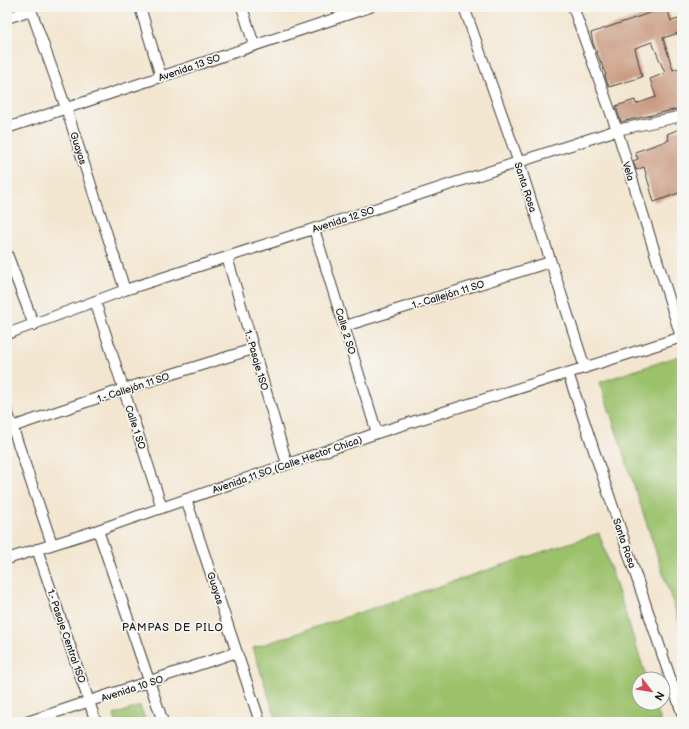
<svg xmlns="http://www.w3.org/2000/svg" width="689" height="729" viewBox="0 0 689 729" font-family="'Balsamiq Sans',sans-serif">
  <rect width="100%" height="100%" fill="#f6f6f2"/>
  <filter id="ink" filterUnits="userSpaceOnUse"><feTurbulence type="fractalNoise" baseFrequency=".025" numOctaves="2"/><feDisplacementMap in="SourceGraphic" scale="8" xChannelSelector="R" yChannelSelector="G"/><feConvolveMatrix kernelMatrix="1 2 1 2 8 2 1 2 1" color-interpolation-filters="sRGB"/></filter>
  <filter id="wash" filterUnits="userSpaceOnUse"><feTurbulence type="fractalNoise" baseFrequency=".012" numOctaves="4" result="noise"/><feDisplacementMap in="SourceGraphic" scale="16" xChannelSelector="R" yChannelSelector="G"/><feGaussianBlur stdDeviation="0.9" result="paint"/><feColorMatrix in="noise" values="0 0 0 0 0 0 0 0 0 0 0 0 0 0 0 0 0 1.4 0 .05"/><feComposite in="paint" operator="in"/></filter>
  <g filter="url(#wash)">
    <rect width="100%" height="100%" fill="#f3e6d0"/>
    <path fill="#9bc16b" stroke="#5c6e44" d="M 682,355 L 682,631 L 600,382 Z
      M 599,533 L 647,679 L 639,679 L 639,703 L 655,703 L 661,722 L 277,722 L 253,648 Z
      M 140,706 L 146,722 L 116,722 L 114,715 Z"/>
    <g id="blocks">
      <path fill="#c99b82" d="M 667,7 L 671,21 L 679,19 L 682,28 L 682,32 L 663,38 L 673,70 L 682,67 L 682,108 L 621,122 L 616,106 L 635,100 L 636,104 L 656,97 L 650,79 L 665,73 L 652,42 L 635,48 L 642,77 L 609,87 L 605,76 L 606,75 L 593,43 L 591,33 Z
        M 682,128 L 682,192 L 654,202 L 644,167 L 636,170 L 633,161 L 638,159 L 635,152 L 669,140 L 667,134 Z"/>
    </g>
  </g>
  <g filter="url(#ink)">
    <use href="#blocks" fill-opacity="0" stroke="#3c3a37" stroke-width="1"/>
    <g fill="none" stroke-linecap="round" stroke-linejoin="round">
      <defs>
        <path id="minor" d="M 30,7 L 66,108 L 125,290
          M 140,7 L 161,77
          M 242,7 L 254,45
          M 464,7 L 519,163 L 585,368
          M 573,7 L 617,130 L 681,337
          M 7,18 L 31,10
          M 7,128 L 370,7
          M 314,229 L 377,433
          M 7,254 L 34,325
          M 227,257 L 287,464
          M 95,301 L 162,508
          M 345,326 L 550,262
          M 7,334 L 125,290 L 227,257 L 617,130 L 682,116
          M 568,373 L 682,713
          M 7,411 L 52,544
          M 12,427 L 124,389 L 253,349
          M 186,499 L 260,722
          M 98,530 L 163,722
          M 37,549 L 96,722
          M 7,559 L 98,530 L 377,433 L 682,337
          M 27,722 L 237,652"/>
      </defs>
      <use href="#minor" stroke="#3c3a37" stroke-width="12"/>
      <use href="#minor" stroke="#fff" stroke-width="10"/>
    </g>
  </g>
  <g text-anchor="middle" stroke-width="3.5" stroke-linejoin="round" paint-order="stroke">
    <g font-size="10" fill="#1c1c1c" stroke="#f6f6f2">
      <text transform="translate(189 67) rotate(-19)" y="4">Avenida 13 SO</text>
      <text transform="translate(79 148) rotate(72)" y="4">Guayas</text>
      <text transform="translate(629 171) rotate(73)" y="4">Vela</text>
      <text transform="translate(526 187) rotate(72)" y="4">Santa Rosa</text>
      <text transform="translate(343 219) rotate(-18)" y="4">Avenida 12 SO</text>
      <text transform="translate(448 294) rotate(-17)" y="4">1.- Callejón 11 SO</text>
      <text transform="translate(346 331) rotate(73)" y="4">Calle 2 SO</text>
      <text transform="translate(257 360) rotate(74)" y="4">1.- Pasaje 1SO</text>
      <text transform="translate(133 387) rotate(-18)" y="4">1.- Callejón 11 SO</text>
      <text transform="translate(136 427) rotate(72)" y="4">Calle 1 SO</text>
      <text transform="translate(287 464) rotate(-19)" y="4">Avenida 11 SO (Calle Hector Chica)</text>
      <text transform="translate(625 543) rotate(71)" y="4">Santa Rosa</text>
      <text transform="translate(216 588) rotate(72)" y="4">Guayas</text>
      <text transform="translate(67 636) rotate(71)" y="4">1.- Pasaje Central 1SO</text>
      <text transform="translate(132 688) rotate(-18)" y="4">Avenida 10 SO</text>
    </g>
    <g font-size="11" letter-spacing="1" fill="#1c1c1c" stroke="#f6f6f2">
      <text x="173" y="631">PAMPAS DE PILO</text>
    </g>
  </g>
  <rect width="689" height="729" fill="none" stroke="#f6f6f2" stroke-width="24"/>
  <g transform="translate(651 691) rotate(121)"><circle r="19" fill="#f6f6f2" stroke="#9f9f9c"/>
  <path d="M0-3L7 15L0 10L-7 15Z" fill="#d1495b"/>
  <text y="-6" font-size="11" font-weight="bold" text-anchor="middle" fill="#1c1c1c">N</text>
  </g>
</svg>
